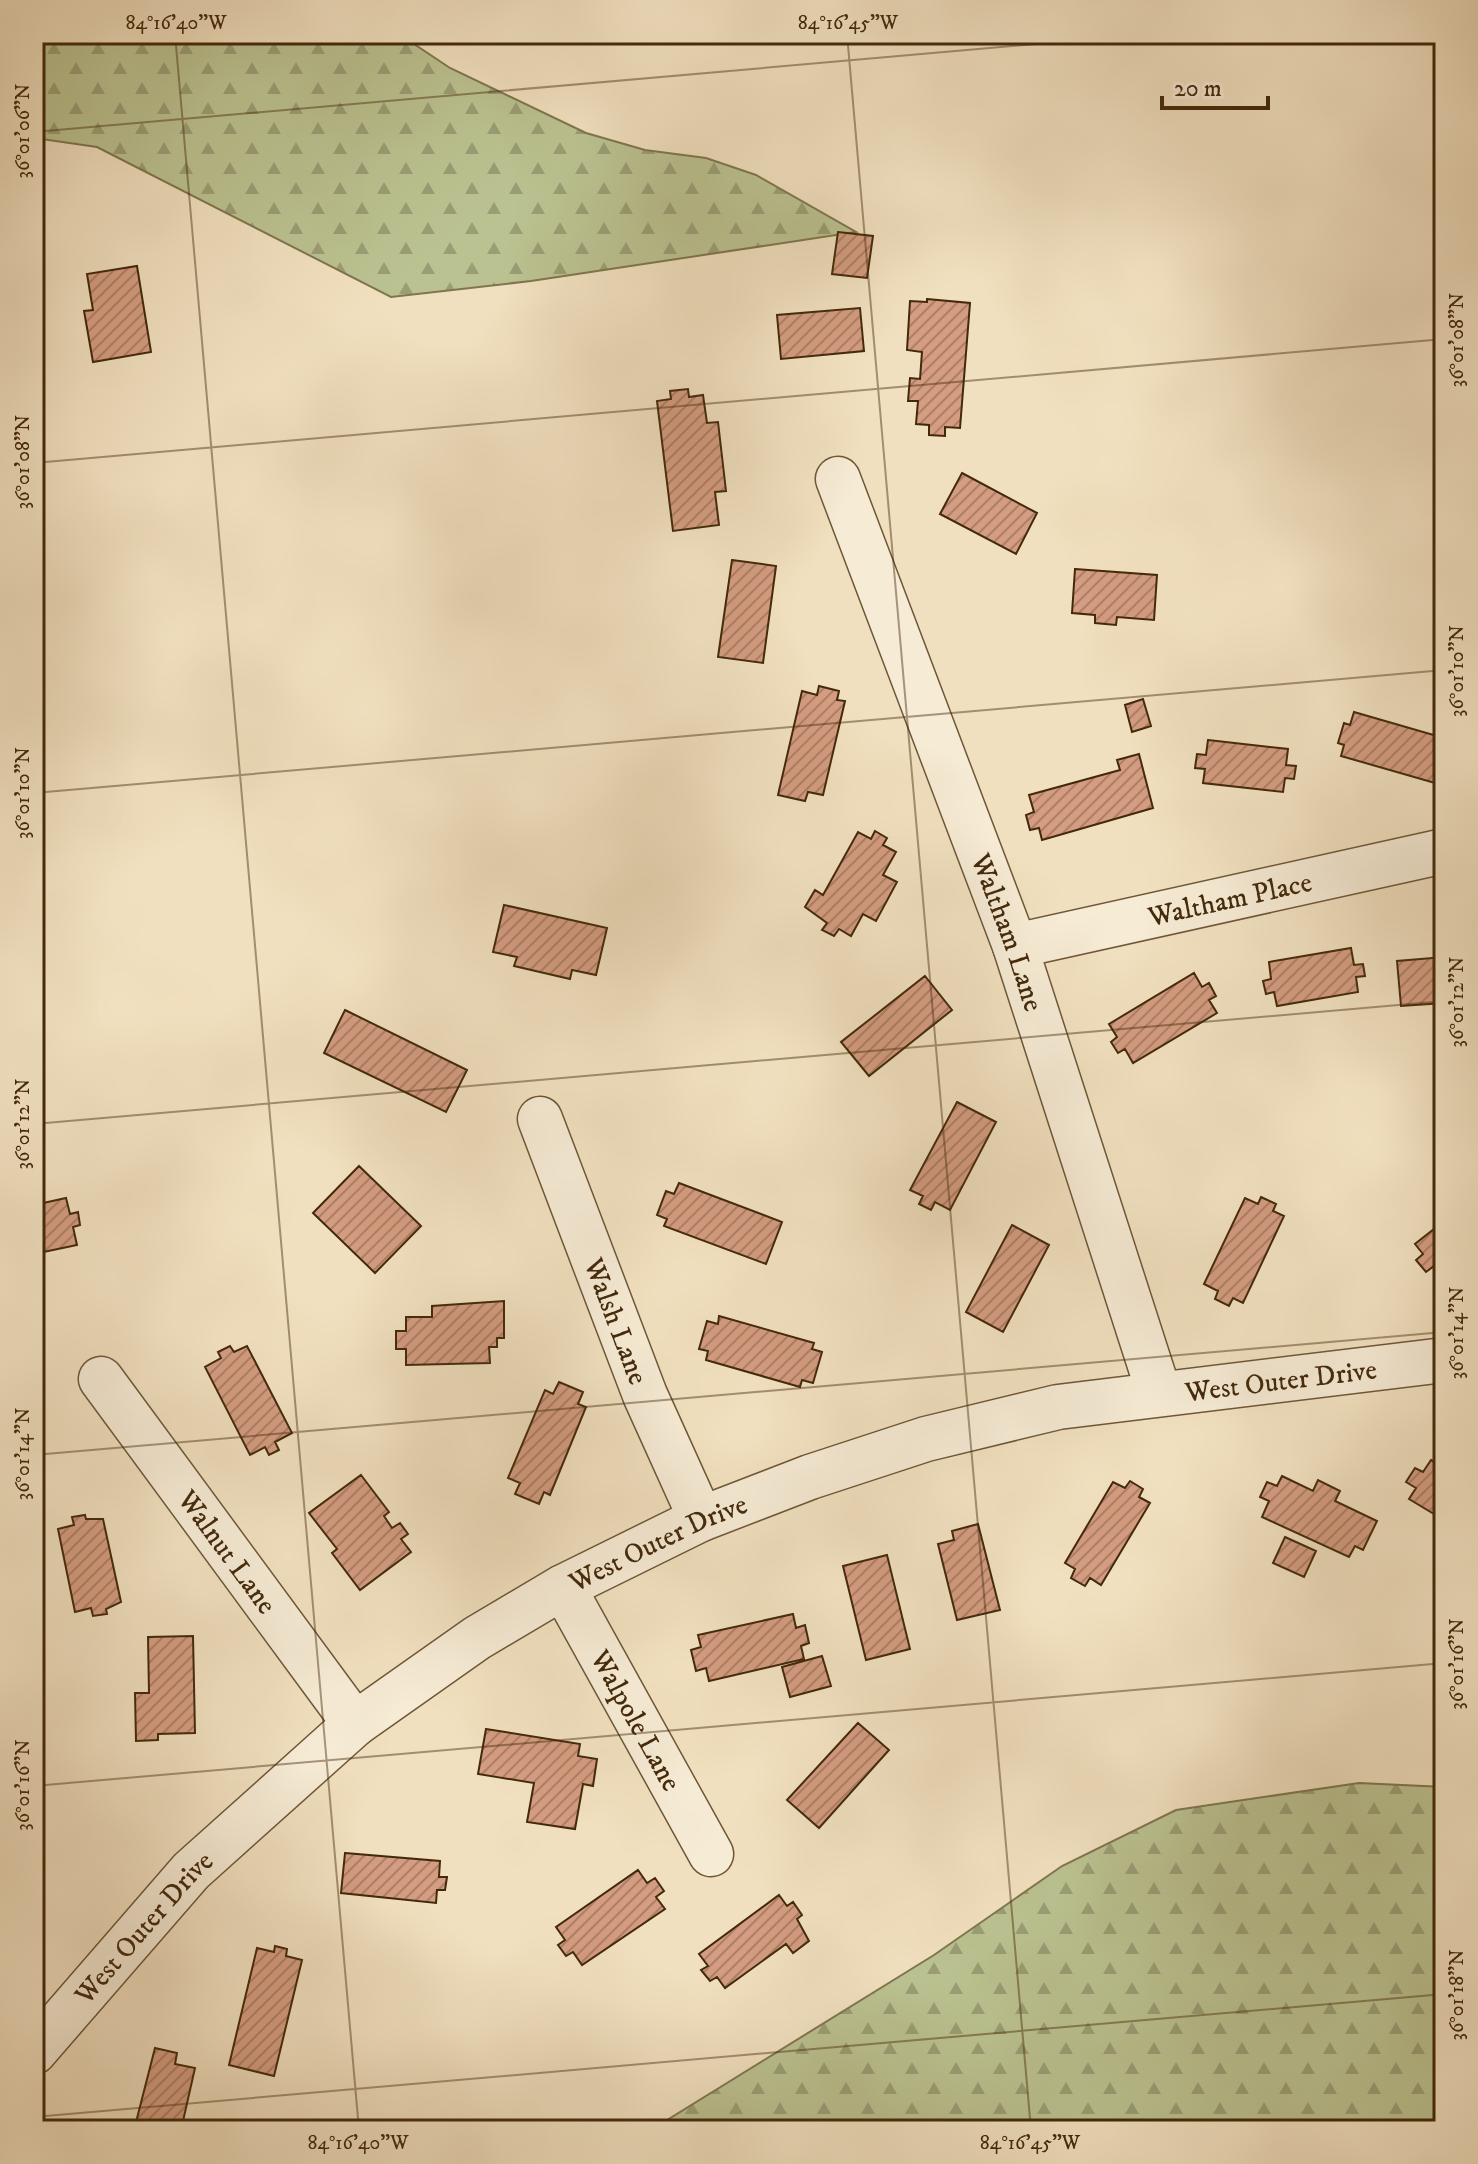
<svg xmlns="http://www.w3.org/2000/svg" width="1478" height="2164" viewBox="0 0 1478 2164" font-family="'IM FELL DW Pica',serif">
  <defs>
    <pattern id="forest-firs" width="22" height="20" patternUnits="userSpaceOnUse" patternTransform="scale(2)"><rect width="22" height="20" fill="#bbc291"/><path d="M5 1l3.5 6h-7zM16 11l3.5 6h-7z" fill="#9a9e75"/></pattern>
    <pattern id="building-hatch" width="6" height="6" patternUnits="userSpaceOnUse" patternTransform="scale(2)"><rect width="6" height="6" fill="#d49c80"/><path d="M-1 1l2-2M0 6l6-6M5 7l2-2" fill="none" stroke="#ae7f67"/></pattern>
  </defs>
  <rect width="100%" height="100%" fill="#f1e0bf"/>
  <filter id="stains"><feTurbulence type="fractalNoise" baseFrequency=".0025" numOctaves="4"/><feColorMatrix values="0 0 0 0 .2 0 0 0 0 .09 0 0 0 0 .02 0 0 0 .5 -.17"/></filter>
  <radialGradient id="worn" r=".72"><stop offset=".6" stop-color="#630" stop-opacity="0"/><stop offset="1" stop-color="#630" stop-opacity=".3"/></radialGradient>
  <path fill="url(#forest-firs)" stroke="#7f764e" stroke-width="2" d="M 34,34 L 399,34 L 450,68 L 586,133 L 645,150 L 706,158 L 756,175 L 856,232 L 531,281 L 391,297 L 97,147 L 34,138 Z
    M 1359,1783 L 1444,1787 L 1444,2130 L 651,2130 L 934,1955 L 1062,1866 L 1176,1810 Z"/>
  <path fill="url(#building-hatch)" stroke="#43290b" stroke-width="2" d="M 838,232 L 873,236 L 867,278 L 832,274 Z
    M 137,266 L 151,352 L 93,362 L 84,311 L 93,310 L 87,274 Z
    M 927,299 L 970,303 L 960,428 L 945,427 L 945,436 L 929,435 L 929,425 L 916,424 L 918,401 L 908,401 L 910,378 L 920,379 L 922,352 L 907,350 L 910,301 L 927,302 Z
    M 860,308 L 864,351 L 781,359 L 777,315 Z
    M 688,389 L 689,397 L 703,395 L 707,423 L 718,422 L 726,491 L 715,492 L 719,525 L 673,531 L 657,401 L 671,399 L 670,391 Z
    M 962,473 L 1037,513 L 1016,554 L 940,514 Z
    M 732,560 L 776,566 L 763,663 L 718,657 Z
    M 1075,569 L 1157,575 L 1154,620 L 1117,617 L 1116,625 L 1095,623 L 1095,615 L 1072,613 Z
    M 819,686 L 839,691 L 837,700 L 845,701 L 823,795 L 808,792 L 805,801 L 778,795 L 802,691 L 817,695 Z
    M 1143,699 L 1151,726 L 1132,732 L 1125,705 Z
    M 1354,712 L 1444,738 L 1444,783 L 1436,780 L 1435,783 L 1341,756 L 1344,745 L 1338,743 L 1344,723 L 1350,725 Z
    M 1208,740 L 1288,749 L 1286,765 L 1296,766 L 1294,779 L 1285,778 L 1283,792 L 1203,783 L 1205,769 L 1195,768 L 1197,754 L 1206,755 Z
    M 1139,754 L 1153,808 L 1042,840 L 1039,828 L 1030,830 L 1026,815 L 1034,812 L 1029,795 L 1120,770 L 1117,760 Z
    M 875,831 L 887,838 L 883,845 L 896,852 L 883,875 L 897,882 L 876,921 L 863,914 L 851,936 L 839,929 L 834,936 L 822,930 L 827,923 L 805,907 L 815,890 L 823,895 L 858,832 L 871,839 Z
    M 504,905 L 607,928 L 596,975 L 572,970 L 570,979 L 514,966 L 517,957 L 493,952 Z
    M 1351,948 L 1354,965 L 1363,964 L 1365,976 L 1356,977 L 1358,992 L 1277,1006 L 1274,992 L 1266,994 L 1263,981 L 1271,979 L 1269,962 Z
    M 1444,957 L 1444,1003 L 1401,1006 L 1397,961 Z
    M 1194,973 L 1202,987 L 1209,983 L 1216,996 L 1209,1000 L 1217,1013 L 1133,1063 L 1125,1049 L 1118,1053 L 1111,1042 L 1117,1037 L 1109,1024 Z
    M 925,976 L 952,1010 L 869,1076 L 841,1042 Z
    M 345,1010 L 467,1070 L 446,1112 L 324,1053 Z
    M 957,1102 L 996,1122 L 950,1210 L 935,1202 L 931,1210 L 919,1204 L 923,1196 L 910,1190 Z
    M 359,1166 L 421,1226 L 375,1273 L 313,1213 Z
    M 679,1183 L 782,1222 L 766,1264 L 664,1226 L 667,1219 L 657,1215 L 666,1191 L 674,1194 Z
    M 1261,1197 L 1276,1204 L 1273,1211 L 1284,1216 L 1243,1303 L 1233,1298 L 1229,1306 L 1215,1299 L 1218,1291 L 1204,1284 L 1245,1198 L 1258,1204 Z
    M 66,1198 L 70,1214 L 78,1212 L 80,1225 L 73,1227 L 77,1245 L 34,1254 L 34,1205 Z
    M 1444,1221 L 1444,1277 L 1443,1278 L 1434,1266 L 1426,1272 L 1416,1260 L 1423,1254 L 1415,1244 Z
    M 1012,1225 L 1049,1245 L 1003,1332 L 966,1312 Z
    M 504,1301 L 504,1338 L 497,1338 L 497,1347 L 489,1347 L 490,1363 L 406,1365 L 406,1349 L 396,1349 L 396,1331 L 406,1331 L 406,1317 L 432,1317 L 432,1306 Z
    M 719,1316 L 814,1343 L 812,1349 L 822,1352 L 813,1383 L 802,1380 L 800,1387 L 706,1360 L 708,1351 L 699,1349 L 707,1321 L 718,1324 Z
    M 230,1346 L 234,1352 L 247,1346 L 292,1433 L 275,1442 L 279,1450 L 269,1455 L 265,1447 L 250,1455 L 205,1367 L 221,1358 L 218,1352 Z
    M 559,1382 L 583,1392 L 578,1404 L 586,1407 L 550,1495 L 544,1492 L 539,1504 L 515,1494 L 520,1483 L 508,1478 L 545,1390 L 553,1394 Z
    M 1431,1460 L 1444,1467 L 1444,1520 L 1409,1499 L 1416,1488 L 1406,1482 L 1415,1468 L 1423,1472 Z
    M 361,1475 L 389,1512 L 384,1516 L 392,1528 L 400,1523 L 408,1534 L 401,1539 L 411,1552 L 360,1590 L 332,1553 L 337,1549 L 309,1513 Z
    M 1282,1476 L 1313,1491 L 1318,1480 L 1340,1491 L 1335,1501 L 1377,1521 L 1363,1550 L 1355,1546 L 1349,1557 L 1262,1517 L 1269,1501 L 1260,1497 L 1267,1482 L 1277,1486 Z
    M 1130,1481 L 1143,1489 L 1139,1497 L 1150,1503 L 1101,1585 L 1090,1578 L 1085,1586 L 1071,1578 L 1075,1569 L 1065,1563 L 1113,1482 L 1125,1488 Z
    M 85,1515 L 86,1519 L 103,1519 L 121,1602 L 106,1609 L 107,1614 L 93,1616 L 91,1608 L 75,1612 L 58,1529 L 74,1525 L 72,1517 Z
    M 978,1524 L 1000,1610 L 957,1620 L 938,1544 L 954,1540 L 952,1531 Z
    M 1285,1537 L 1316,1551 L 1304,1577 L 1273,1563 Z
    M 887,1555 L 910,1649 L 866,1660 L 843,1566 Z
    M 793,1614 L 796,1628 L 805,1625 L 809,1643 L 801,1646 L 804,1659 L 709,1681 L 706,1668 L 696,1671 L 691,1650 L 701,1647 L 698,1635 Z
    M 193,1636 L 195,1733 L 158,1734 L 158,1740 L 136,1741 L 135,1693 L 149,1693 L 148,1637 Z
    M 822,1656 L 831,1686 L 790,1697 L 782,1667 Z
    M 858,1723 L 889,1750 L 819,1828 L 787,1800 Z
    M 486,1729 L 580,1744 L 578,1756 L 597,1759 L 593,1786 L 583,1784 L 575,1829 L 527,1822 L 534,1783 L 478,1774 Z
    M 345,1853 L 440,1861 L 439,1877 L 447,1877 L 445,1890 L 437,1890 L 436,1903 L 341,1893 Z
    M 638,1870 L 647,1883 L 655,1878 L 664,1891 L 656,1897 L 665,1909 L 582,1965 L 573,1952 L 566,1956 L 558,1945 L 565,1940 L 556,1927 Z
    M 779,1895 L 787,1906 L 793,1902 L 802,1915 L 797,1919 L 809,1941 L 793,1953 L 786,1944 L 725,1988 L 717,1977 L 710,1981 L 701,1970 L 708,1966 L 699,1954 Z
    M 275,1946 L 287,1949 L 286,1956 L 302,1960 L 274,2076 L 229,2065 L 257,1948 L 274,1952 Z
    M 155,2048 L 177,2053 L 175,2064 L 195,2068 L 181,2130 L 134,2130 Z"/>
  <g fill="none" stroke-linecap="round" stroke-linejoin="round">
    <defs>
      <g id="minor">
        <path id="s1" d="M 838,479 L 1015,946 L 1159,1393"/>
        <path id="s2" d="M 1015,946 L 1444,851"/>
        <path id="s3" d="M 540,1119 L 645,1395 L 701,1519"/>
        <path id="s4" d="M 101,1379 L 355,1724"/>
        <path id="s5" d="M 563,1587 L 711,1854"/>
        <path id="s6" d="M 34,2052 L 191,1871 L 355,1724 L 477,1638 L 563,1587 L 701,1519 L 810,1477 L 926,1439 L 1058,1407 L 1444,1360"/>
      </g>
    </defs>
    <use href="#minor" stroke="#6e5738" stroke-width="47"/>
    <use href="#minor" stroke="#f6ebd5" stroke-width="44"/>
  </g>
  <path fill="none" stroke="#43290b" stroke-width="2" stroke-opacity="0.45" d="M 175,34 L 359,2130M 847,34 L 1031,2130M 34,132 L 1150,34M 34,463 L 1444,339M 34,793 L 1444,670M 34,1124 L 1444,1001M 34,1455 L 1444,1332M 34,1786 L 1444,1663M 34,2117 L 1444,1994"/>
  <g text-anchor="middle" stroke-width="6" stroke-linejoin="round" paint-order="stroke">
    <g font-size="28" fill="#43290b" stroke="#f6ebd5">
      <text dy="10" stroke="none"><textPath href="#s2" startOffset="220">Waltham Place</textPath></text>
      <text dy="10" stroke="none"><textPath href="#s1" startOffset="484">Waltham Lane</textPath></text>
      <text dy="10" stroke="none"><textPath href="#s3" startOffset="216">Walsh Lane</textPath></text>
      <text dy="10" stroke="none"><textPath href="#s6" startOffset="1462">West Outer Drive</textPath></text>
      <text dy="10" stroke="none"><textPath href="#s6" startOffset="814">West Outer Drive</textPath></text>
      <text dy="10" stroke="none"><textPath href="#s4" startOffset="214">Walnut Lane</textPath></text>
      <text dy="10" stroke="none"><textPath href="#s5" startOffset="152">Walpole Lane</textPath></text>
      <text dy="10" stroke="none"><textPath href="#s6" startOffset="166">West Outer Drive</textPath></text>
    </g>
  </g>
  <rect width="1478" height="2164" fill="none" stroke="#f1e0bf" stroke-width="88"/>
  <path d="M1162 96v12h106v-12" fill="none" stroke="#43290b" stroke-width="4"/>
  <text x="1174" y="96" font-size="24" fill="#43290b" stroke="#f6ebd5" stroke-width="6" paint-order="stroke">20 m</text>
  <rect x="44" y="44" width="1390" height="2076" fill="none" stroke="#43290b" stroke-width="3"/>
  <g font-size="20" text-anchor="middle" fill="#43290b">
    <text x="176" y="29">84°16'40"W</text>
    <text x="848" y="29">84°16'45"W</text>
    <text transform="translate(22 131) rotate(-90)" y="7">36°01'06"N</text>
    <text transform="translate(1456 340) rotate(-90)" y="7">36°01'08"N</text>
    <text transform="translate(22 462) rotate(-90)" y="7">36°01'08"N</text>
    <text transform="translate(1456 671) rotate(-90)" y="7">36°01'10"N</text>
    <text transform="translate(22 793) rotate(-90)" y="7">36°01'10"N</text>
    <text transform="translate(1456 1002) rotate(-90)" y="7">36°01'12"N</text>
    <text transform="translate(22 1124) rotate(-90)" y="7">36°01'12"N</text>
    <text transform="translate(1456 1333) rotate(-90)" y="7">36°01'14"N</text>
    <text transform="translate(22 1454) rotate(-90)" y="7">36°01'14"N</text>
    <text transform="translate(1456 1664) rotate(-90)" y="7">36°01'16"N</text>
    <text transform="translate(22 1785) rotate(-90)" y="7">36°01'16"N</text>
    <text transform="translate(1456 1995) rotate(-90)" y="7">36°01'18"N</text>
    <text x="358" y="2149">84°16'40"W</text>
    <text x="1030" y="2149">84°16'45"W</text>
  </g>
  <rect width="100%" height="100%" filter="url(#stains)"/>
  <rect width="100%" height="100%" fill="url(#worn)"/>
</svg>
